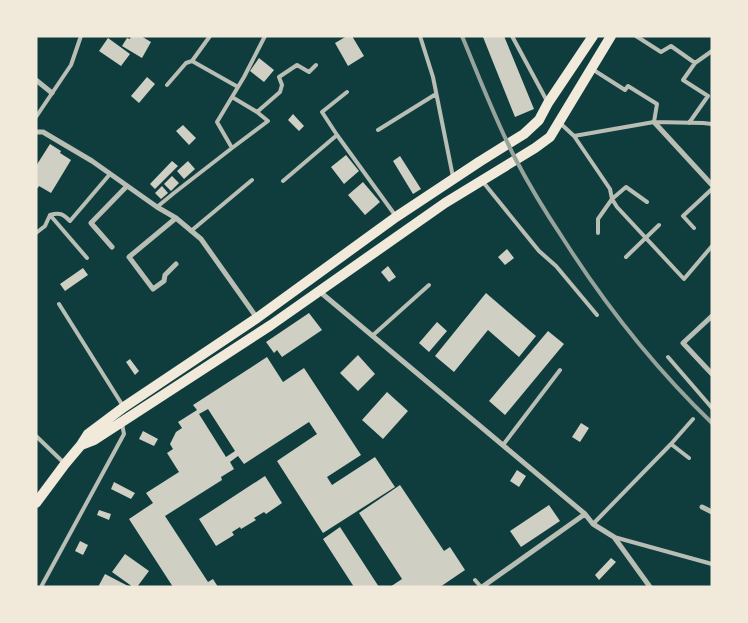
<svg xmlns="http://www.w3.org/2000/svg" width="748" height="623" viewBox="0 0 748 623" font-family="'Source Serif 4',serif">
  <rect width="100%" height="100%" fill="#0f3d3e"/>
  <path fill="#cfcfc3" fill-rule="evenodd" d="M 131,36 L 141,36 L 151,42 L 142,58 L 122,46 L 127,38 L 130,39 Z
    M 347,36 L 352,36 L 364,56 L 348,66 L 335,43 Z
    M 486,36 L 504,36 L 534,109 L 515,117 L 483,37 Z
    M 108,38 L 130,54 L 121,66 L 99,51 Z
    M 259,58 L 274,70 L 264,82 L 250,71 Z
    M 147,77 L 155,84 L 139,103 L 131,96 Z
    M 293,114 L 304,126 L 299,131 L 288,120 Z
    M 183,125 L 196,138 L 189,145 L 176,131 Z
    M 50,144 L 61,151 L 60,153 L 71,160 L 51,193 L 39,186 L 38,188 L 36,187 L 36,166 Z
    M 346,155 L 359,171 L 344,184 L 331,167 Z
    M 400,156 L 421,189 L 413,194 L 393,161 Z
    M 172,161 L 178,166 L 155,189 L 150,184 Z
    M 188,161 L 195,169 L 184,179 L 177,171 Z
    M 172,176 L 179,183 L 171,191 L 164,184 Z
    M 363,182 L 380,202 L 365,215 L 348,195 Z
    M 162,186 L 168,193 L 161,199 L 155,193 Z
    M 507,249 L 514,258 L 505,265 L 498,257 Z
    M 388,266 L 396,277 L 389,282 L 381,272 Z
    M 83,268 L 88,275 L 65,291 L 60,284 Z
    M 486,293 L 536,336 L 519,357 L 488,330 L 454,372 L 435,356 Z
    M 309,313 L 322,330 L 282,357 L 277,350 L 274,353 L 266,342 Z
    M 437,322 L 447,331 L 429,352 L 419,343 Z
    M 548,331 L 564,344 L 505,415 L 489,401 Z
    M 358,355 L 375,374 L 358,391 L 340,373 Z
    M 267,357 L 283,382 L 304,368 L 361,455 L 327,477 L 332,485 L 375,457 L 395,487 L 323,533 L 277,461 L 317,434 L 309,422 L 244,464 L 238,456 L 230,462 L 234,469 L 221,477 L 222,480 L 165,516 L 208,582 L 213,579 L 218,587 L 173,587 L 129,519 L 153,503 L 146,493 L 179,472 L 167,453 L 173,449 L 170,444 L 176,432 L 182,428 L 178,422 L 197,410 L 193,405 ZM 208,409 L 235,451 L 226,457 L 199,414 Z
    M 130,359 L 139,371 L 135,375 L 126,362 Z
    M 387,392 L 408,411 L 383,439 L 362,420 Z
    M 581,423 L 589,428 L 580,442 L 572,437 Z
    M 143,431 L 158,439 L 154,446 L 139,439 Z
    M 517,470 L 526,476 L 519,487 L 510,481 Z
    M 265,476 L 282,503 L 266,514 L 264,512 L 254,518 L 256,520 L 241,529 L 240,527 L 232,532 L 234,535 L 216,546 L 199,519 Z
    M 114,482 L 135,493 L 131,499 L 111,489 Z
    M 400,485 L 444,551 L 450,547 L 465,570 L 440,587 L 390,587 L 402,579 L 359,513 Z
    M 549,505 L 560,521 L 521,547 L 510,531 Z
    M 99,510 L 111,514 L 109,520 L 97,515 Z
    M 340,527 L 379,587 L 354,587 L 323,539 Z
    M 80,541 L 88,545 L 83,555 L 75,551 Z
    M 125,554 L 149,571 L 137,587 L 133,587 L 112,572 Z
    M 611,558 L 616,562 L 599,580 L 595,575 Z
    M 105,574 L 130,587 L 98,587 Z"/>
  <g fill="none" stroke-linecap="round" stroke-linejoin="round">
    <path stroke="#b8beb3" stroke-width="4" d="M 420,36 L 433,77 L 453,177
      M 512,36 L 547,101
      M 636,36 L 661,52 L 671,46 L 695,63 L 683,80 L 708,96 L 689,123
      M 192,61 L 238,87
      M 695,63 L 712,51
      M 592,69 L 625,90 L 628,86 L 657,104 L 654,122
      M 167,85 L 186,63 L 192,61 L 210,36
      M 232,97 L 257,112 L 280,92 L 282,85 L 279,77 L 297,65 L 309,72 L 316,65
      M 36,117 L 71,65 L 81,36
      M 560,123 L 574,136 L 654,122 L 703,123 L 712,124
      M 378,130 L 436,94
      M 337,135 L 322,112 L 347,92
      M 574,136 L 610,189 L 612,199 L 617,207 L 684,279 L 712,246
      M 232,148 L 268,121 L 257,112
      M 283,181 L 337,135 L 395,215
      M 483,182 L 539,251 L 556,266 L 597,315
      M 157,207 L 174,193 L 232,148 L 217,122 L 244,77 L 265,36
      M 50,215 C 60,212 63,214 70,221 L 110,174
      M 50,215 L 87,258
      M 694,228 L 683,216 L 712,189
      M 191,231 L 252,180
      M 36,233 L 45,226 L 50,215
      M 598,233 L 598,219 L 612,199 L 626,187 L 647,202
      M 626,257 L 659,225
      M 59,304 L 123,406
      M 372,336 L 429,285
      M 668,357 L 712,408
      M 36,436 L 63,462
      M 671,444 L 689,458
      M 503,445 L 560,370
      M 593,524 L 671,444 L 693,419
      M 614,537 L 712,564
      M 475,580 L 481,587
      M 41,587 L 124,434 L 122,424"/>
    <path stroke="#b8beb3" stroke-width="5" d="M 36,80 L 52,93
      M 654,122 L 712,185
      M 36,132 L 43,132 L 92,161 L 157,207 L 176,218 L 201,239 L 257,318
      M 112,247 L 91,223 L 127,186
      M 176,264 L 165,275 L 164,281 L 153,289 L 129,257 L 176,218
      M 319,291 L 585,514 L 593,524 L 614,537 L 650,587
      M 712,316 L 683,343 L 712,374
      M 702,507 L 712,512
      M 482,587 L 585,514"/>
    <path stroke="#f1e9da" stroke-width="10" d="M 81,445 L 94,440 L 271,325 L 445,203 L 535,148 L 550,137 L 611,36
      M 36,503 L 65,464 L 81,445 L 88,434 L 124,407 L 257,318 L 396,217 L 479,162 L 524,134 L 539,120 L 548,103 L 593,36"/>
    <path stroke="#97a49c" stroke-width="4" d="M 462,36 C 479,77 495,119 515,158 C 530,187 546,213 564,240 C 606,306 655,368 712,423"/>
  </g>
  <rect width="748" height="623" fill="none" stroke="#f1e9da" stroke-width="75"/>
</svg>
